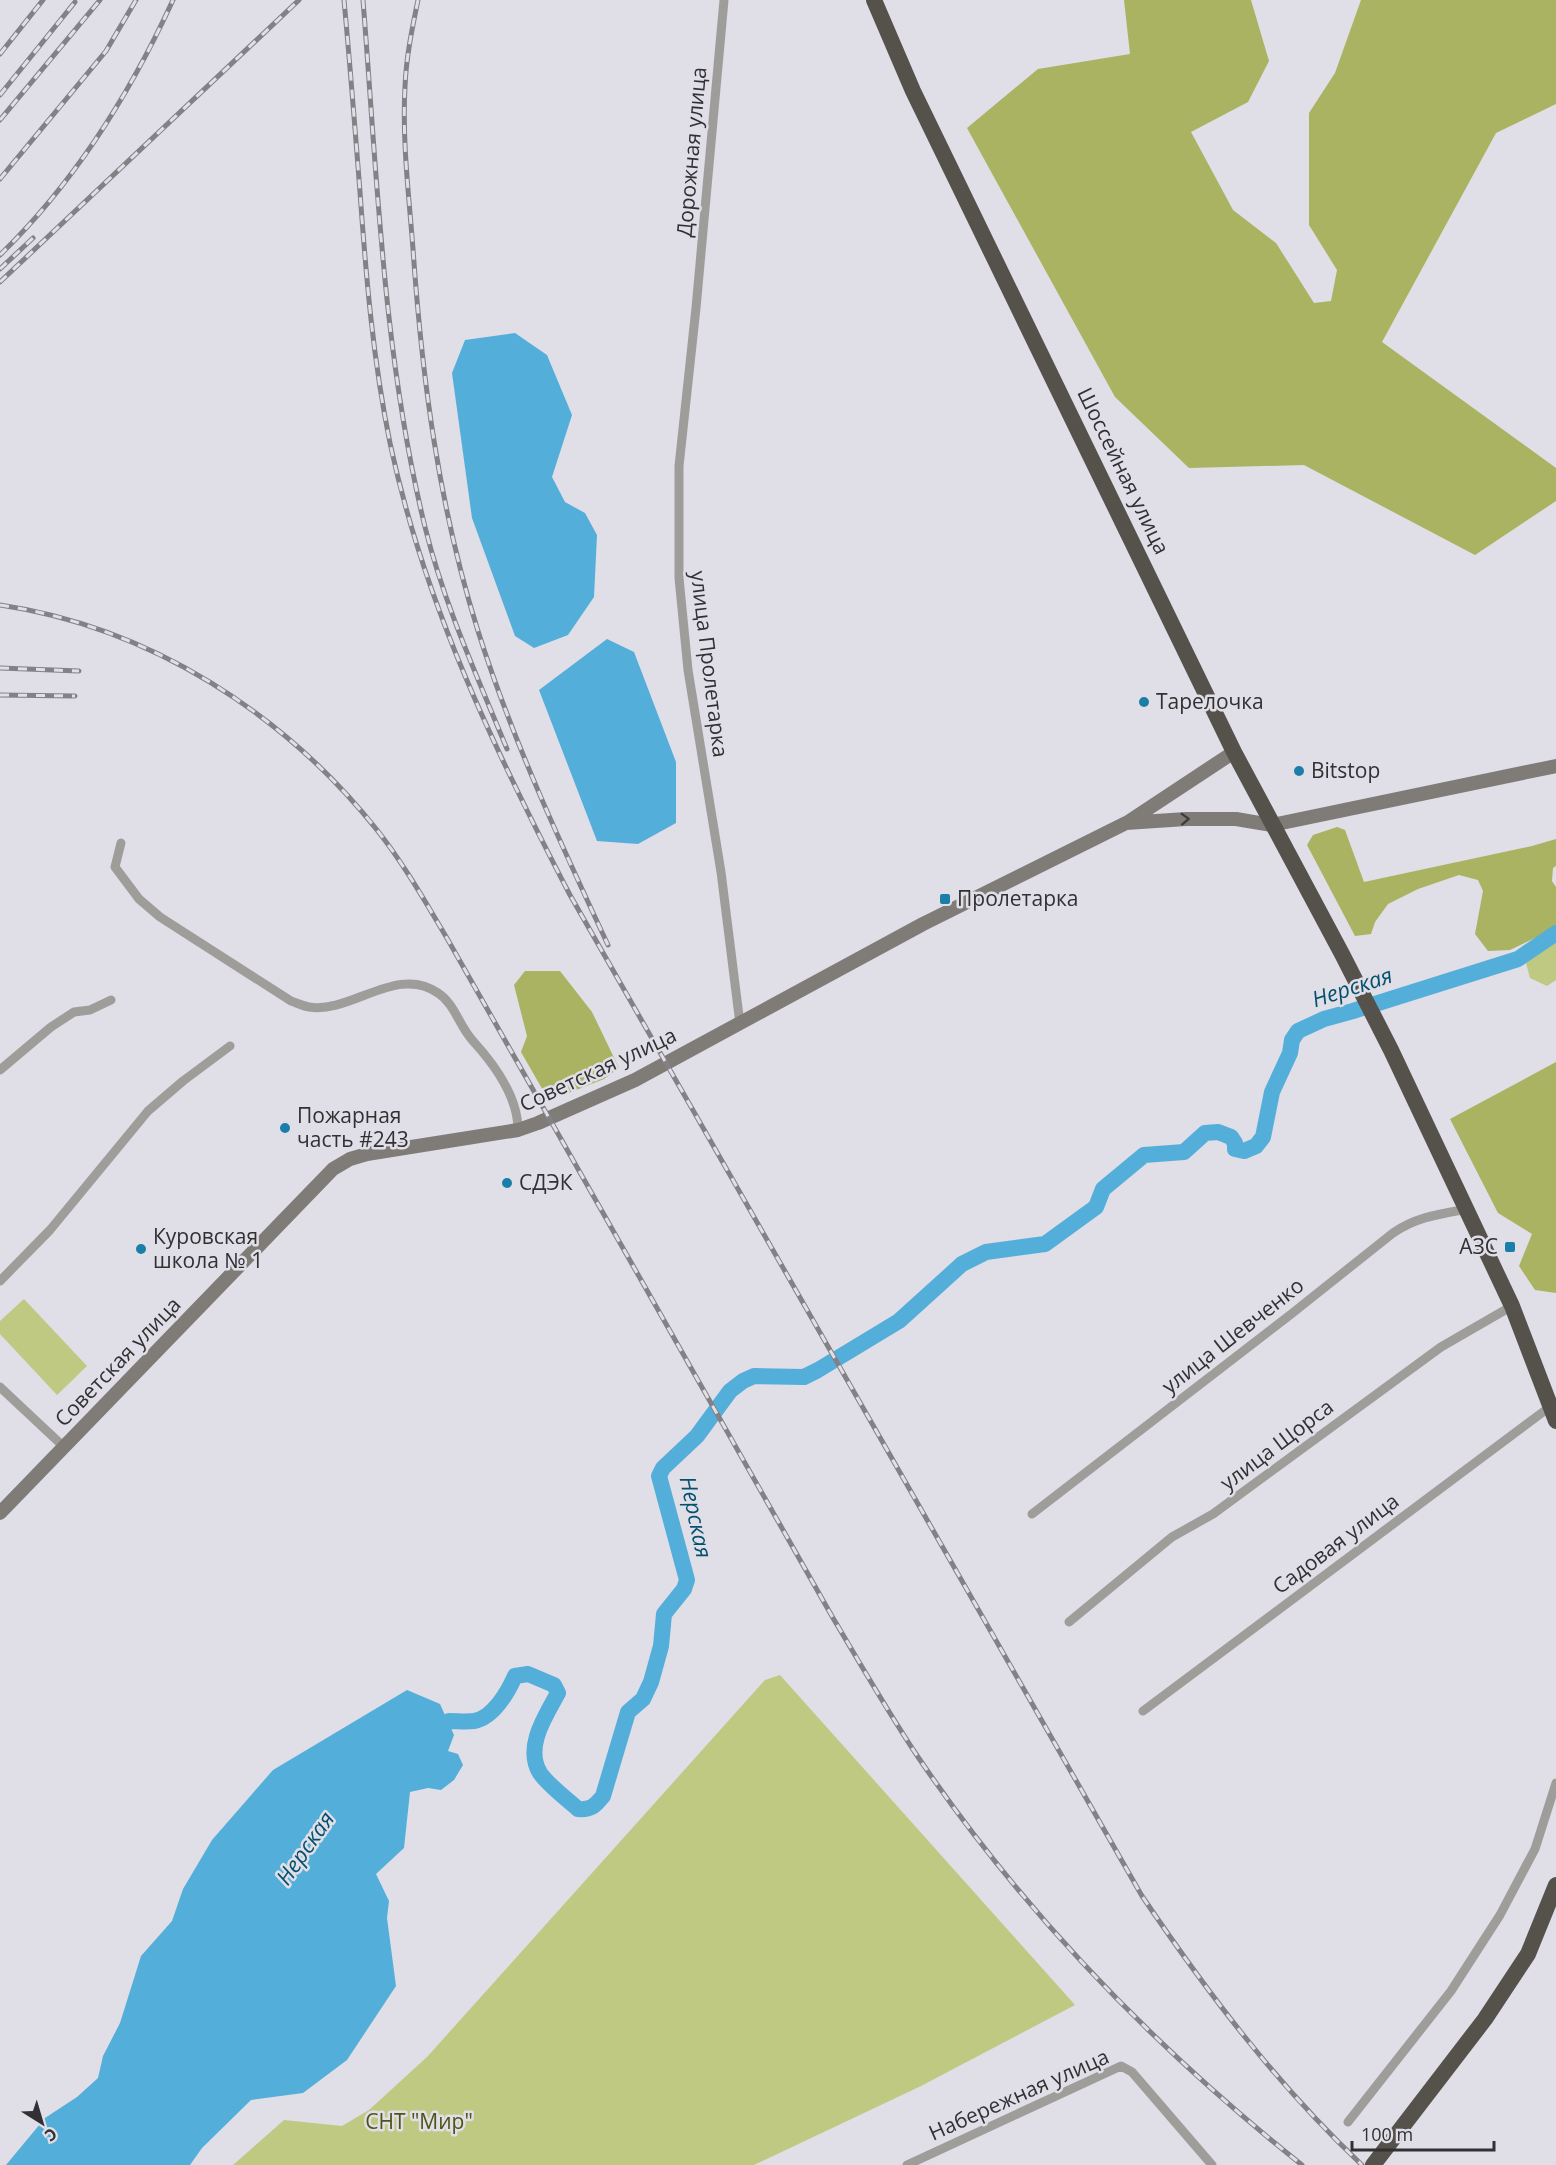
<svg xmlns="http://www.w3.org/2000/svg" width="1556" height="2165" viewBox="0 0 1556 2165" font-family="'Open Sans',sans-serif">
  <rect width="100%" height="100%" fill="#e0dee6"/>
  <path fill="#bfc982" d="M 1556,941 L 1556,980 L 1547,986 L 1530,978 L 1526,963 Z
    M 24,1299 L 87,1366 L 57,1395 L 0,1334 L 0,1321 Z
    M 780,1675 L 1075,2005 L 921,2086 L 754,2165 L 233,2165 L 284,2120 L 342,2126 L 369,2110 L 427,2057 L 765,1680 Z"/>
  <path fill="#a9b361" d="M 1124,0 L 1251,0 L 1269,61 L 1248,102 L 1191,132 L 1233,210 L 1276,243 L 1314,303 L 1331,301 L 1337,270 L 1309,225 L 1309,113 L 1335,73 L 1361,0 L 1556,0 L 1556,104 L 1496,133 L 1382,342 L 1556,468 L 1556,501 L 1475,555 L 1304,465 L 1189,468 L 1115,397 L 967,128 L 1038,69 L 1130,54 Z
    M 1337,827 L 1345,830 L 1364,882 L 1532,846 L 1556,839 L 1556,866 L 1553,868 L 1552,881 L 1556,887 L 1556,928 L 1510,950 L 1488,951 L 1475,934 L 1483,891 L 1478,880 L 1459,875 L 1418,889 L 1388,904 L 1375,922 L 1371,934 L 1355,936 L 1307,845 L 1313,835 Z
    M 525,971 L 560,971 L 592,1012 L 619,1068 L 604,1079 L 566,1094 L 544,1092 L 521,1052 L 527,1036 L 514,985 Z
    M 1556,1062 L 1556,1293 L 1535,1290 L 1519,1266 L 1532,1234 L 1498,1213 L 1450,1119 Z"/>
  <path fill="#54aeda" d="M 515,333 L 547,355 L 572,415 L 552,477 L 565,502 L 585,513 L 597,535 L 594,597 L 568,635 L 534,648 L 515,636 L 472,518 L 452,373 L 465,340 Z
    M 607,639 L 634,652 L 676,762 L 676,823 L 638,844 L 597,841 L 539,690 Z
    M 407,1690 L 440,1704 L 454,1735 L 448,1751 L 458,1754 L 463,1765 L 454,1780 L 441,1790 L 428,1788 L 410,1792 L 404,1848 L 376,1874 L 389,1901 L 387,1918 L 396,1986 L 347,2060 L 303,2093 L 251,2100 L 202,2148 L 190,2165 L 6,2165 L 45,2118 L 77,2097 L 98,2078 L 103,2056 L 120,2023 L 141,1956 L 172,1921 L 183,1889 L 212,1840 L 273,1770 Z"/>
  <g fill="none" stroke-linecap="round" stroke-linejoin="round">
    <path stroke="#54aeda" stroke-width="16" d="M 433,1736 L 449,1721 C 457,1721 466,1722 474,1721 C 493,1718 508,1692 515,1676 L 528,1674 L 554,1685 L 558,1693 C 546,1715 524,1747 540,1773 C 549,1786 566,1798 578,1809 C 591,1810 595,1806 603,1796 L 628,1712 L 643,1699 L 651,1682 L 661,1646 L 664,1614 L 684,1589 L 687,1580 L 659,1476 L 663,1468 L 697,1436 L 730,1391 L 743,1381 L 754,1376 L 804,1377 L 818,1370 L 899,1321 L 962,1264 L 986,1252 L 1045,1244 L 1096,1207 L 1103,1189 L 1144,1155 L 1184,1152 L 1205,1133 L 1218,1132 L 1231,1137 L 1235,1143 L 1235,1149 L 1244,1151 L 1256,1146 L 1263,1137 L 1272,1092 L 1290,1053 L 1292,1040 L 1298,1031 L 1324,1019 L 1353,1011 L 1518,959 L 1556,933"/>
    <path stroke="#9e9d9a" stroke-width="9" d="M 724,0 L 696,308 L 679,466 L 679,578 L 688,670 L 721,872 L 740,1024
      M 121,843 L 115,867 L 139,899 L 160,917 L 291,1001 C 297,1003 303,1006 309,1007 C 351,1014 397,964 438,993 C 455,1004 459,1026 473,1041 C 494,1064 518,1097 518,1130
      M 0,1070 L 51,1027 L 74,1012 L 90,1010 L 111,1000
      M 0,1281 L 50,1230 L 148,1111 L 183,1081 L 230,1046
      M 0,1387 L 64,1447
      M 1032,1514 L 1290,1315 L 1393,1233 C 1416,1217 1440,1214 1467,1209
      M 1069,1622 L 1172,1537 L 1213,1514 L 1441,1347 L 1512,1306
      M 1143,1711 L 1551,1406
      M 1348,2122 L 1451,1991 L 1500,1915 L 1535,1849 L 1556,1783
      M 907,2165 L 1121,2066 L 1132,2072 L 1212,2165"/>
    <path stroke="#7f7c78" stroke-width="14" d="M 1128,822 L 1234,752
      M 0,1513 L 333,1169 L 350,1159 L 367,1154 L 518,1130 L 538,1123 L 635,1080 L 923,924 L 1126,823 L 1186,819 L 1236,819 L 1272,825 L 1556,766"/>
    <path stroke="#55524c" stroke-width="16" d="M 874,0 L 913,91 L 1234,752 L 1342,954 L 1391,1050 L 1512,1306 L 1556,1421
      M 1373,2165 L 1485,2019 L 1528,1954 L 1556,1885"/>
    <defs>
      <path id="rail" d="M 344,0 C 350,64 355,128 360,192 C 366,276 373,360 390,443 C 424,603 495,751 570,895 L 1142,1896 C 1207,1992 1277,2085 1362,2165
        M 363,0 C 377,175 383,356 425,527 C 444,604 477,676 507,749
        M 418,0 C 412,29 406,58 405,87 C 402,141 409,196 413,249 C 422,379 439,507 478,631 C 512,739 560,842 608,945
        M 0,54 L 43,0
        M 0,95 L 75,2
        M 0,120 L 100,0
        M 0,179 L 106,51 L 136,0
        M 0,255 C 74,183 130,94 173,0
        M 0,269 L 33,238
        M 0,282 L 299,0
        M 0,605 C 149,627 284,713 377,830 C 404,864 426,903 448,940 L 833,1618 C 861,1665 888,1712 918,1757 C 1024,1913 1155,2048 1302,2165
        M 0,668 L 79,671
        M 0,695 L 75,696"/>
    </defs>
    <use href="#rail" stroke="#838186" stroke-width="5"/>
    <use href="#rail" stroke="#e0dee6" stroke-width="3" stroke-dasharray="9" stroke-linecap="butt"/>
  </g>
  <defs><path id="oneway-chevron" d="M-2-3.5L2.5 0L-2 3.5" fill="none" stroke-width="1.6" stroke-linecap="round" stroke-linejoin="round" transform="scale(1.5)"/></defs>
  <use stroke="#3d3b3d" href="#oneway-chevron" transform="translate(1185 819) rotate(-2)"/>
  <g fill="#1a7ea9" stroke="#e0dee6" stroke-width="2">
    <circle cx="1144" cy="702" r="6"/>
    <circle cx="1299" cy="771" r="6"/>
    <rect x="939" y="893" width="12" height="12" rx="3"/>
    <circle cx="285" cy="1128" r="6"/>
    <circle cx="507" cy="1183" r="6"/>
    <rect x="1504" y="1241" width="12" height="12" rx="3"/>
    <circle cx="141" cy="1249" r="6"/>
  </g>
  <g text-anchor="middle" stroke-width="5" stroke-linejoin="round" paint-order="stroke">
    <g font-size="21" fill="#313033" stroke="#e0dee6">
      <text transform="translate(692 152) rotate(-85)" y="7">Дорожная улица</text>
      <text transform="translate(1123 471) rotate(64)" y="7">Шоссейная улица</text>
      <text transform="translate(709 664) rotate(83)" y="7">улица Пролетарка</text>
      <text transform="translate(598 1070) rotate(-25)" y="7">Советская улица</text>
      <text transform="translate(1233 1336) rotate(-38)" y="7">улица Шевченко</text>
      <text transform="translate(118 1362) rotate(-46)" y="7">Советская улица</text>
      <text transform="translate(1277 1445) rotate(-37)" y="7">улица Щорса</text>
      <text transform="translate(1336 1544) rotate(-37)" y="7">Садовая улица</text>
      <text transform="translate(1019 2095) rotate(-24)" y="7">Набережная улица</text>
    </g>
    <g font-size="21" fill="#313033" stroke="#e0dee6" text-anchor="start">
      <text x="1156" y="709">Тарелочка</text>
      <text x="1311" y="778">Bitstop</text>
      <text x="957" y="906">Пролетарка</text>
      <text x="297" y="1123">Пожарная<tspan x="297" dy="24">часть #243</tspan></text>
      <text x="519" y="1190">СДЭК</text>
      <text x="153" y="1244">Куровская<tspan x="153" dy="24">школа № 1</tspan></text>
      <text x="1498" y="1254" text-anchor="end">АЗС</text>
    </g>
    <g font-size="21" fill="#4e5417" stroke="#e0dee6">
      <text x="419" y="2129">СНТ "Мир"</text>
    </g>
    <g font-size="22" font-style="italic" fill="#04516f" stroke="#e0dee6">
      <text transform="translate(1352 987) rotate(-18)" y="8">Нерская</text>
      <text transform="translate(696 1517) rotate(78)" y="8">Нерская</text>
      <text transform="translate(305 1848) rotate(-55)" y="8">Нерская</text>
    </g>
  </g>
  <g transform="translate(42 2123) rotate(143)" stroke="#e0dee6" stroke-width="4.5" paint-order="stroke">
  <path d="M0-4.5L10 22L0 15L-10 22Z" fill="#313033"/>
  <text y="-9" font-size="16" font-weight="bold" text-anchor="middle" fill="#313033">С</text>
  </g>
  <path d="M1352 2141v9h142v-9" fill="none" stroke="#313033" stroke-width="3"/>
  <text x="1361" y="2141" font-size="18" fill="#313033" stroke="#e0dee6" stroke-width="4.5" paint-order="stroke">100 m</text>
</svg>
